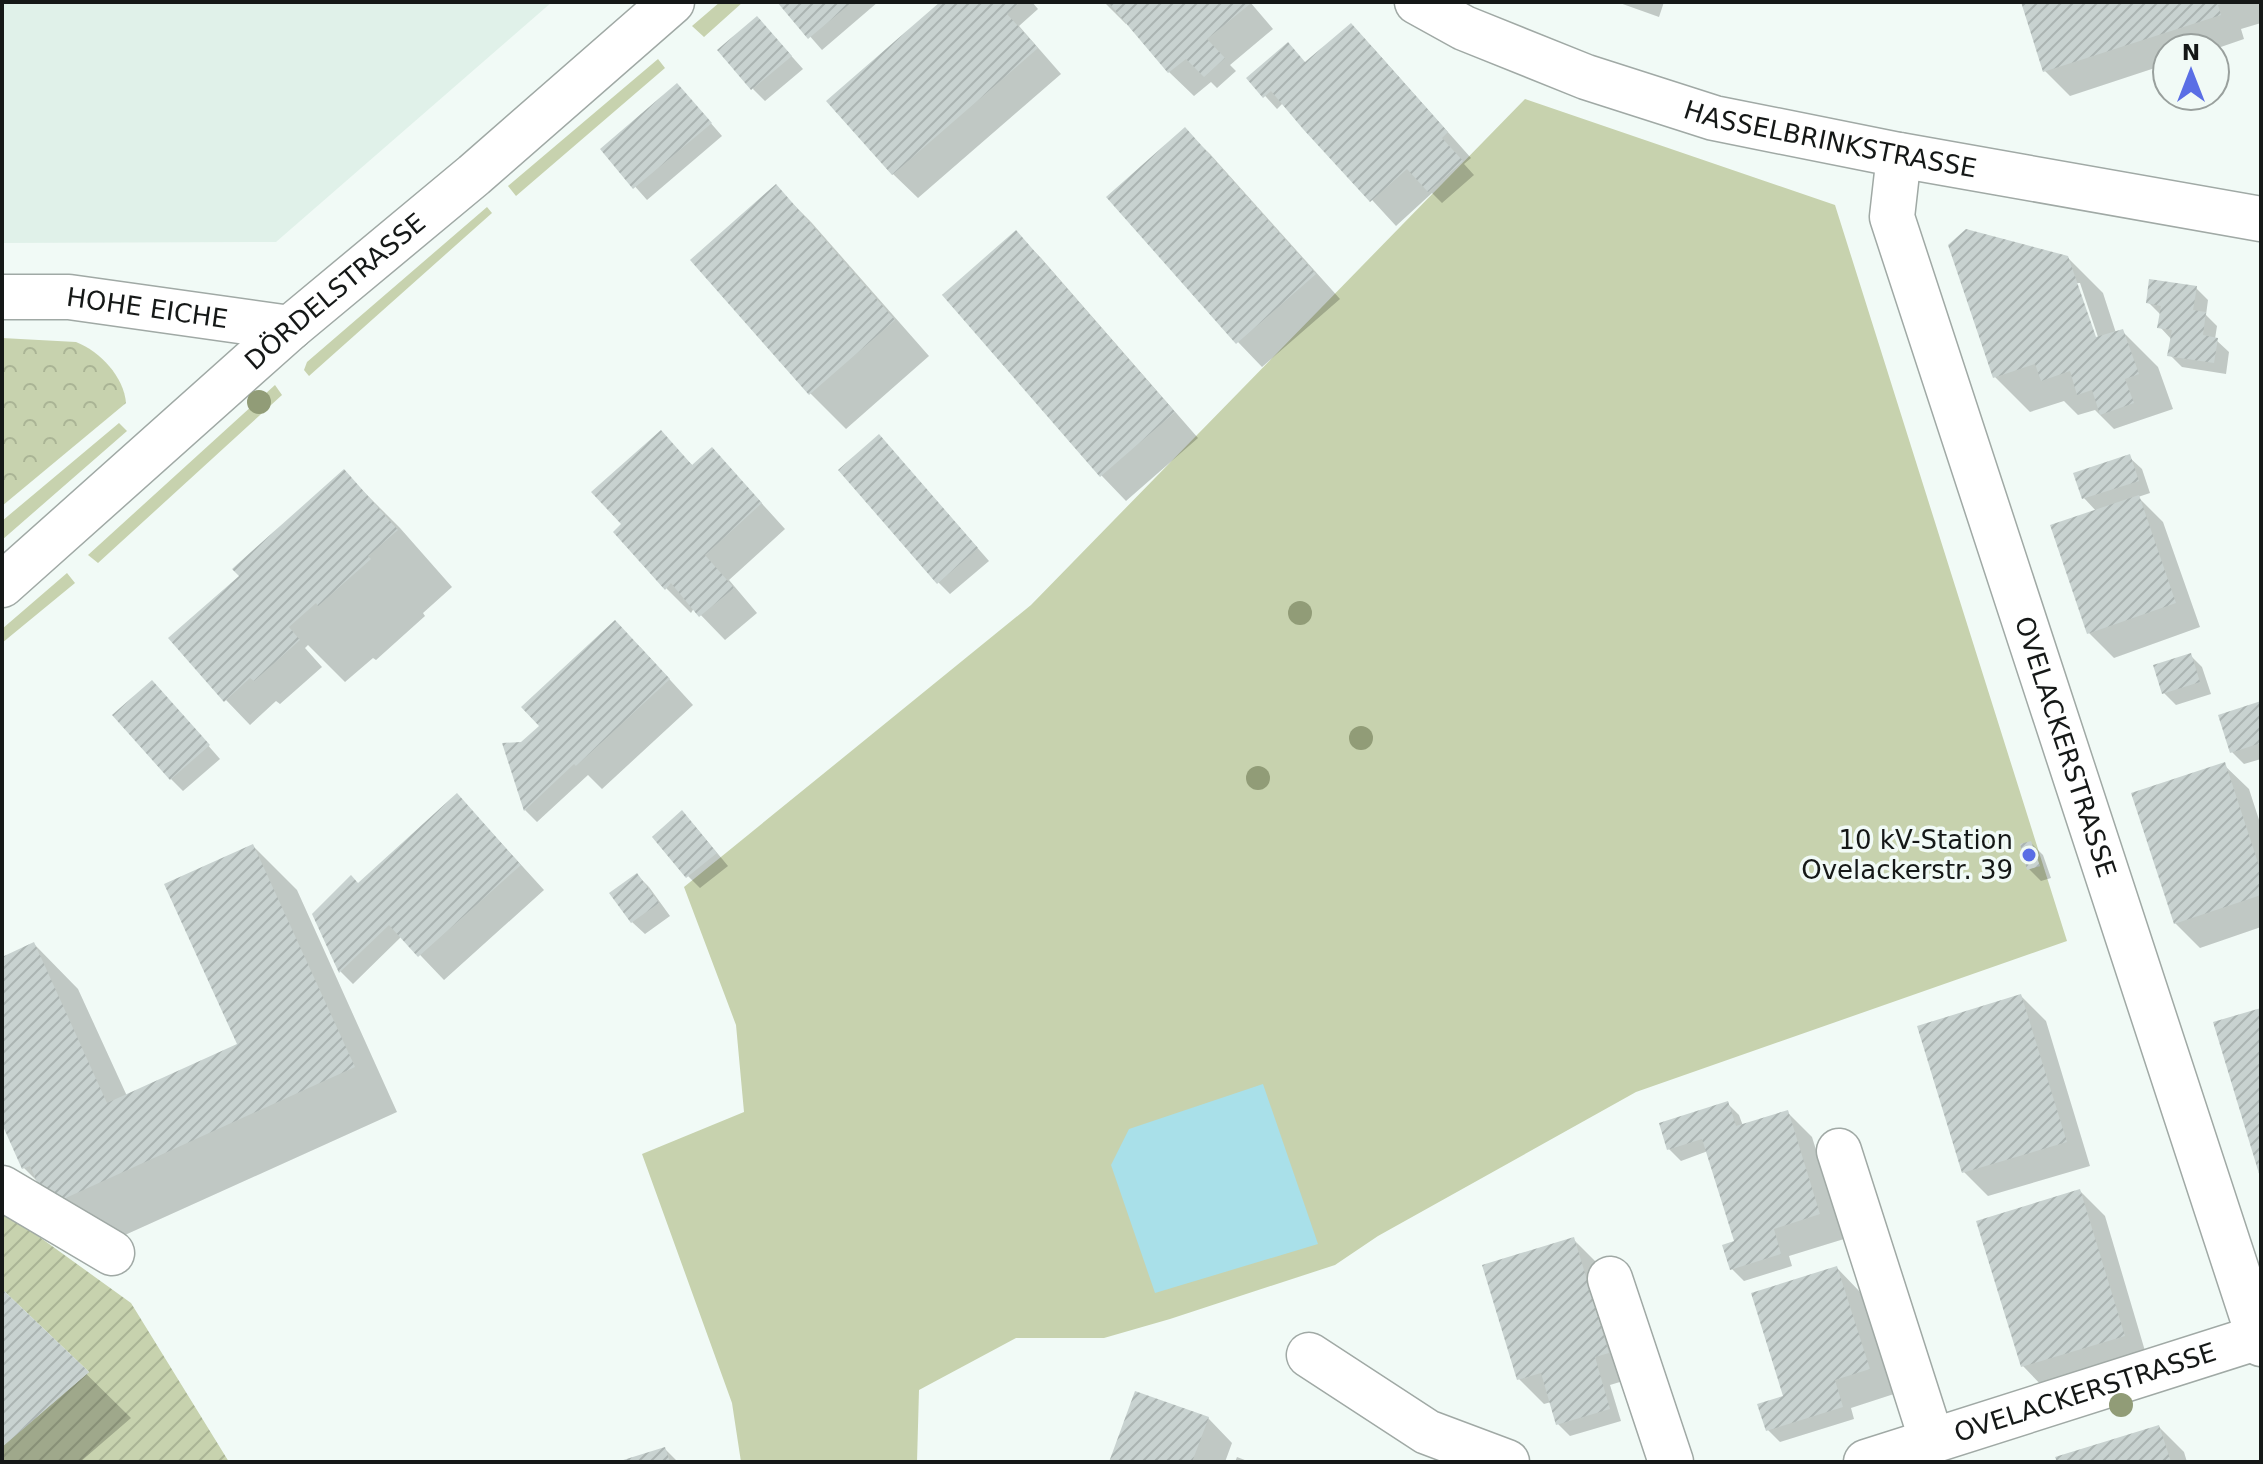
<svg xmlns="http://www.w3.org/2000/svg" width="2263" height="1464" viewBox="0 0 2263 1464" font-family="'DejaVu Sans',sans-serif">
  <defs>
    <pattern id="park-crowns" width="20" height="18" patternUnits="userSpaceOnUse" patternTransform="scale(2)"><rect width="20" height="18" fill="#c7d2ae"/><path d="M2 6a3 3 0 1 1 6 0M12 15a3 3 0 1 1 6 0" fill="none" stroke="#aab495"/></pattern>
    <pattern id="garden-furrows" width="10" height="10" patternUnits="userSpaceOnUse" patternTransform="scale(2)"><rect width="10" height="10" fill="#c7d2ae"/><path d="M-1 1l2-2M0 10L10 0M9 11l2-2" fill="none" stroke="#aab495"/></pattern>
    <pattern id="building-hatch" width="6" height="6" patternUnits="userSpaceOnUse" patternTransform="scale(2)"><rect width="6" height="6" fill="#c8d2d0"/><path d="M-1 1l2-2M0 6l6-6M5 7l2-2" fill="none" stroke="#abb4b2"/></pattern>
  </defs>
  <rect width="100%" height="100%" fill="#f1faf6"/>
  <path fill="#e0f1e9" d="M 2,2 L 552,2 L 276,242 L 2,243 Z"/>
  <path fill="#c7d2ae" d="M 720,2 L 743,2 L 704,37 L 692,26 Z
    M 658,59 L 665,68 L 516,196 L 508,186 Z
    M 1525,99 L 1835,205 L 2067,941 L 1636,1092 L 1378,1236 L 1335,1265 L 1170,1319 L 1104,1338 L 1016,1338 L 919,1390 L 917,1462 L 741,1462 L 732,1403 L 642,1154 L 744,1112 L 736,1025 L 684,887 L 1031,605 Z
    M 487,207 L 492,213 L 309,376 L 304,370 L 307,362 Z
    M 275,385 L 282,395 L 98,563 L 88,555 Z
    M 119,423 L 127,431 L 2,540 L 2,521 Z
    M 67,573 L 75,583 L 2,643 L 2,629 Z"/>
  <path fill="url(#park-crowns)" d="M 2,338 L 76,342 C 100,351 124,377 126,403 L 2,506 Z"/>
  <path fill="url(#garden-furrows)" d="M 2,1210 L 131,1303 L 229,1462 L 2,1462 L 2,1447 L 89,1372 L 2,1289 Z"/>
  <path fill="#a9e0e9" d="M 1263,1084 L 1318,1244 L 1155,1293 L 1111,1165 L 1129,1129 Z"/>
  <path fill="#0003" fill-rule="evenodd" d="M 780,2 L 878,2 L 822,50 Z
    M 943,2 L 1032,2 L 1038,9 L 1019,26 L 1061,74 L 918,198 L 893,174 Z
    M 1104,2 L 1250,2 L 1273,29 L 1230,65 L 1236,71 L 1217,88 L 1211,82 L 1194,96 L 1169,72 L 1127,22 L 1126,24 Z
    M 1617,2 L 1664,2 L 1659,17 Z
    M 2023,2 L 2261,2 L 2261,23 L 2241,29 L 2244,39 L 2215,49 L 2167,48 L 2167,64 L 2070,96 L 2045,71 Z
    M 1351,25 L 1375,50 L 1471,158 L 1464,164 L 1474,175 L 1442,203 L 1432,193 L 1396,226 L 1283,103 L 1277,109 L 1249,78 L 1306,64 Z
    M 769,31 L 803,69 L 765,101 L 753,89 Z
    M 689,98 L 722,136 L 647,200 L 602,149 Z
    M 1185,130 L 1210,154 L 1340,299 L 1262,367 L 1238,342 Z
    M 776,187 L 811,222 L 929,356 L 846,429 L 811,394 L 693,260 Z
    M 1016,233 L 1041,258 L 1198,438 L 1126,501 L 1102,476 L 945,295 Z
    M 2067,257 L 2103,293 L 2116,333 L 2122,331 L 2158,367 L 2173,409 L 2114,429 L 2095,410 L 2078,415 L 2064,401 L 2030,412 L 1995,377 ZM 2075,283 L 2080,283 L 2101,346 L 2097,347 Z
    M 2196,288 L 2208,300 L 2206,315 L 2217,326 L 2215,339 L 2229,352 L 2226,374 L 2182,367 L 2170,355 L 2172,340 L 2160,327 L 2160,314 L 2148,302 Z
    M 661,433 L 694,467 L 736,475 L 785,529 L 729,580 L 757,613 L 725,640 L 694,608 L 691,613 L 666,588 L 624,525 Z
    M 891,449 L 989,561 L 950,594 L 938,582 Z
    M 2129,457 L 2142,469 L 2150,493 L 2138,497 L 2163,522 L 2200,627 L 2114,658 L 2089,633 L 2097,512 L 2084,498 Z
    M 344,472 L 400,528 L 452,587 L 423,613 L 425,616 L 376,660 L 373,658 L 345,682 L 308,645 L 305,648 L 322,667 L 280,704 L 276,701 L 250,725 L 226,700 L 243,575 Z
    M 640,647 L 693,705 L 602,789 L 588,775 L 537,822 L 525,810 L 504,745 L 521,744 Z
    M 2190,655 L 2202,667 L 2211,694 L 2176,705 L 2164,693 Z
    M 164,695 L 220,759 L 183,791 L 171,779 Z
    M 2261,703 L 2261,759 L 2244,764 L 2232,752 Z
    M 2224,765 L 2249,789 L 2261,826 L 2261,927 L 2200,948 L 2175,923 Z
    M 481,821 L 544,890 L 444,980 L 402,936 L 353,984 L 341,972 L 314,914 L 359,885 Z
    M 694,825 L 728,866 L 700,888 L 688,876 Z
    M 2031,843 L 2043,855 L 2051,878 L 2041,881 L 2029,869 Z
    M 253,846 L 297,890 L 397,1112 L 94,1249 L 40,1184 L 24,1168 L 2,1119 L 2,959 L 34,944 L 78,989 L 127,1096 L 239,1045 Z
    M 637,875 L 649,887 L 670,916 L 645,934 L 632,922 Z
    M 2021,996 L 2046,1021 L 2090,1166 L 1988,1196 L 1964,1172 Z
    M 1727,1103 L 1739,1115 L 1743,1126 L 1787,1112 L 1812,1137 L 1844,1239 L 1789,1256 L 1792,1266 L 1744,1281 L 1732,1269 L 1738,1242 L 1708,1151 L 1681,1161 L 1669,1149 Z
    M 2080,1191 L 2105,1216 L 2148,1361 L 2047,1391 L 2023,1366 Z
    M 1573,1239 L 1598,1264 L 1633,1378 L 1610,1385 L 1621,1421 L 1570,1436 L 1558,1424 L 1551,1402 L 1544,1404 L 1519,1379 Z
    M 1837,1268 L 1861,1293 L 1894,1394 L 1851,1408 L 1854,1419 L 1780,1442 L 1768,1430 L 1786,1397 Z
    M 2,1291 L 131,1418 L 80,1462 L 2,1462 Z
    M 1208,1418 L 1232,1443 L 1225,1462 L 1111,1462 Z
    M 2159,1427 L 2184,1452 L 2187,1462 L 2059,1462 Z
    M 665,1449 L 678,1462 L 625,1462 Z
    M 1237,1457 L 1250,1462 L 1235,1462 Z"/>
  <path fill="url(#building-hatch)" d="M 777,2 L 852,2 L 808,39 Z
    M 940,2 L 1020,2 L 1007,14 L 1038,48 L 892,175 L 826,101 Z
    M 1108,2 L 1249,2 L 1250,4 L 1207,39 L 1225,58 L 1204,77 L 1186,59 L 1168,73 Z
    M 2021,2 L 2224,2 L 2224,3 L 2218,5 L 2221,15 L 2043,72 Z
    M 757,16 L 792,56 L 751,90 L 717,50 Z
    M 1351,23 L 1448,132 L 1442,138 L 1463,161 L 1428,192 L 1407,169 L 1370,202 L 1303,129 L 1271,91 L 1263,98 L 1246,78 L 1288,42 L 1305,62 Z
    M 677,83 L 712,123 L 633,189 L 600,149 Z
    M 1185,127 L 1316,274 L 1236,344 L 1106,197 Z
    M 776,184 L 895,320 L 809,395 L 690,260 Z
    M 1966,229 L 2068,256 L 2096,337 L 2123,329 L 2139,374 L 2125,379 L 2134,403 L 2100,415 L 2092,390 L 2077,395 L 2070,371 L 2041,381 L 2035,364 L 1993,378 L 1948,245 Z
    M 1016,230 L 1175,412 L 1100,477 L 942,295 Z
    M 2149,279 L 2197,286 L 2193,310 L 2206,312 L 2203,335 L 2218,338 L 2214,363 L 2167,356 L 2172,330 L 2157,328 L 2161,306 L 2146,303 Z
    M 661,430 L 692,465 L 712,447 L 762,503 L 705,555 L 734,588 L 699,617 L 671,583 L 665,590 L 613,532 L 621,524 L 591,492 Z
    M 879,434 L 978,548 L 937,584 L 838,470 Z
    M 2130,454 L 2139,481 L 2082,499 L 2073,473 Z
    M 344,469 L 398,530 L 368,556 L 371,559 L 318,606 L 316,603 L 289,627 L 300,640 L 254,681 L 250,678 L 224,702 L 168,638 L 239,576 L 232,569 Z
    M 2139,495 L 2176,603 L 2087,634 L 2050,525 Z
    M 615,620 L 670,679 L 576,766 L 574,764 L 524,811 L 502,743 L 521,742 L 539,726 L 521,707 Z
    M 2191,653 L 2200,682 L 2162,694 L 2153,665 Z
    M 152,680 L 210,745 L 170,780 L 112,715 Z
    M 2261,701 L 2261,743 L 2230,753 L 2218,715 Z
    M 2225,762 L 2261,872 L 2261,895 L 2174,924 L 2131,793 Z
    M 457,793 L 521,865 L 418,957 L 389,925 L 339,973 L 312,914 L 351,875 L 358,883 Z
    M 682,810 L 717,853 L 686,878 L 652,837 Z
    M 2031,841 L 2040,866 L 2027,870 L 2020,844 Z
    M 253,844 L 355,1067 L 48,1206 L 30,1166 L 22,1169 L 2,1124 L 2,957 L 34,942 L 107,1103 L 237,1044 L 164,884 Z
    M 637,873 L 659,903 L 631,923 L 609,893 Z
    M 2021,994 L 2067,1142 L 1962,1173 L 1917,1026 Z
    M 2261,1008 L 2261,1177 L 2260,1177 L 2213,1022 Z
    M 1728,1101 L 1736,1126 L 1788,1110 L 1820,1214 L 1774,1229 L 1781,1254 L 1730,1270 L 1722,1245 L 1734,1241 L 1702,1139 L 1667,1150 L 1659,1123 Z
    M 2080,1189 L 2125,1336 L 2021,1367 L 1976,1221 Z
    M 1574,1237 L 1609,1353 L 1595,1357 L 1610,1409 L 1556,1425 L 1541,1373 L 1517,1380 L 1482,1265 Z
    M 1837,1266 L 1870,1369 L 1835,1380 L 1843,1407 L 1766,1431 L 1757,1404 L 1783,1396 L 1751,1293 Z
    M 2,1289 L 89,1372 L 2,1447 Z
    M 1135,1391 L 1209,1417 L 1192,1462 L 1109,1462 Z
    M 2159,1425 L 2171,1462 L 2057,1462 L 2055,1457 Z
    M 665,1447 L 670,1462 L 621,1462 L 620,1461 Z"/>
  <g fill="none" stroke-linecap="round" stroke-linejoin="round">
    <defs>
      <g id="minor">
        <path id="s1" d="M 1417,2 L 1464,28 L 1586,77 L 1714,118 L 1899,155 L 2261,219"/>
        <path id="s2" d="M 1899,155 L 1892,217 L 2261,1344"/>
        <path id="s3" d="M 2,297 L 69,297 L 290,328"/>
        <path id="s4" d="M 2,585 L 290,328 L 474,175 L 672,2"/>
        <path d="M 1839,1151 L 1932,1441"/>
        <path d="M 2,1188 L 112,1253"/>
        <path d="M 1610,1279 L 1671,1462"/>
        <path d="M 1309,1355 L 1427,1432 L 1507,1462"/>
        <path id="s5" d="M 1866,1462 L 2259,1337"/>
      </g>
    </defs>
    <use href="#minor" stroke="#a0a9a5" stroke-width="47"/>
    <use href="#minor" stroke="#fff" stroke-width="44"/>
  </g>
  <g fill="#919c77">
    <circle cx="259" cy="402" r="12"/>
    <circle cx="1300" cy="613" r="12"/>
    <circle cx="1361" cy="738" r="12"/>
    <circle cx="1258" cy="778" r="12"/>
    <circle cx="2121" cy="1405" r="12"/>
  </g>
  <circle fill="#5a6ee5" stroke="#f1faf6" stroke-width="3" cx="2029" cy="855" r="8"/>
  <g text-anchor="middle" stroke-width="7" stroke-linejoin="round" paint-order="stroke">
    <g font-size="26" fill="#151817" stroke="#f1faf6">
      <text dy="9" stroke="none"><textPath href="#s1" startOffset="438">HASSELBRINKSTRASSE</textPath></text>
      <text dy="9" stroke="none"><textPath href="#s4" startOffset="444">DÖRDELSTRASSE</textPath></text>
      <text dy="9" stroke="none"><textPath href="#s3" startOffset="146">HOHE EICHE</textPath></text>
      <text dy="9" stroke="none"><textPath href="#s2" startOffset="620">OVELACKERSTRASSE</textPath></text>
      <text dy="9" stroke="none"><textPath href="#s5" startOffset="230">OVELACKERSTRASSE</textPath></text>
    </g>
    <g font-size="26" fill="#151817" stroke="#f1faf6" text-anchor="end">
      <text x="2013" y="849">10 kV-Station<tspan x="2013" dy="30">Ovelackerstr. 39</tspan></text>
    </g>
  </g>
  <rect width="2263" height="1464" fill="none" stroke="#151817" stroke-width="8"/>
  <g transform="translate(2191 72)"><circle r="38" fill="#f1faf6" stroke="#99a09d" stroke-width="2"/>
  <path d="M0-6L14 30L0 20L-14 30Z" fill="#5a6ee5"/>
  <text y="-12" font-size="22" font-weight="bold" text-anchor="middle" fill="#151817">N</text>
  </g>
</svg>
